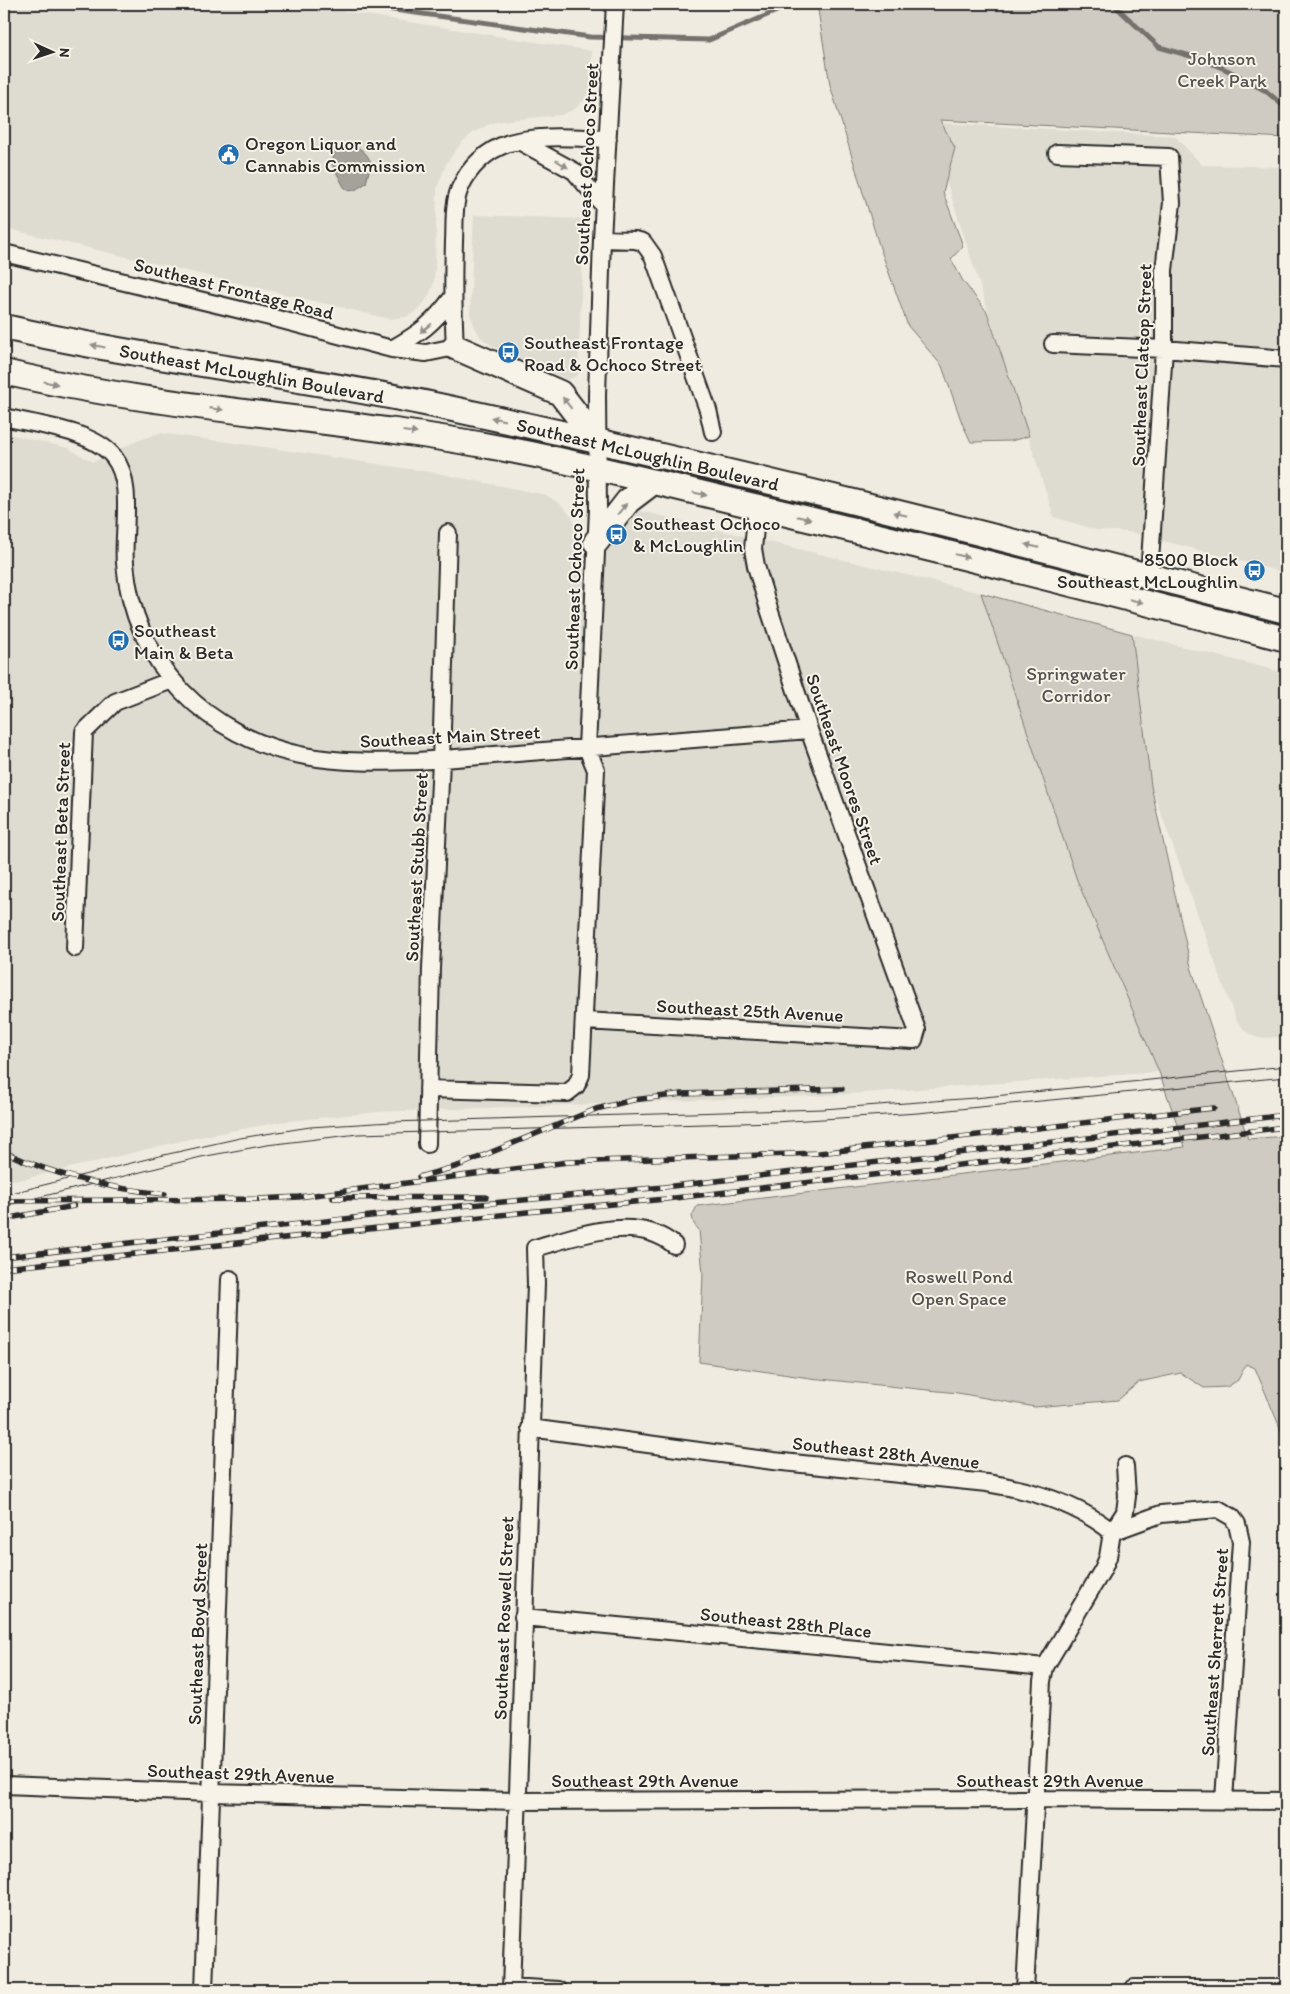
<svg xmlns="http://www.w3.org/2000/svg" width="1290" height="1994" viewBox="0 0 1290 1994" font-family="Itim,sans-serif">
  <rect width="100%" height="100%" fill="#efebe0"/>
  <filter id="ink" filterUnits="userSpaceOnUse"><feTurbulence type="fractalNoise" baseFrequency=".02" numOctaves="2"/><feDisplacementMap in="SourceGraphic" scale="10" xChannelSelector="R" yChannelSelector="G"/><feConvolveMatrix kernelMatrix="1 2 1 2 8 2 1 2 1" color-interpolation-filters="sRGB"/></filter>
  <g filter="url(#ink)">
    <path fill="#dedbd1" d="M 4,4 L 319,4 L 347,12 L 592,51 L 590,89 L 585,99 L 575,109 L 561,115 L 509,120 L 492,123 L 474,132 L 461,143 L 446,164 L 437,188 L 435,270 L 433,286 L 427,299 L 419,309 L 406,317 L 390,319 L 4,228 Z
      M 940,123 L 1175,136 L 1202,165 L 1286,167 L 1286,573 L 1130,532 L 1096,530 L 1054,517 L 939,158 Z
      M 474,215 L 584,219 L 578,375 L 569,380 L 506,353 L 491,345 L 481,337 L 476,329 L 470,315 Z
      M 4,433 L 68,448 L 93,462 L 132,443 L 159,433 L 264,447 L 436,473 L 546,495 L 560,504 L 572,517 L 579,538 L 622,540 L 627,522 L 633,516 L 640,511 L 649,513 L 981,593 L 1077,880 L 1159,1072 L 835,1095 L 378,1112 L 280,1122 L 189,1139 L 20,1180 L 4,1179 Z
      M 1132,634 L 1286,673 L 1286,1037 L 1258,1038 L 1246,1032 L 1236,1020 L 1151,786 Z"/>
    <path fill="#cfcbc2" stroke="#7d7b76" d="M 817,4 L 1286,4 L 1286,138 L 940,120 L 955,148 L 943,192 L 963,246 L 951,259 L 963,281 L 987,312 L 1029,436 L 1011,441 L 971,442 L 962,423 L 942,366 L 908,326 L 879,245 L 830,85 Z
      M 981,593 L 1132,634 L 1151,786 L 1191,967 L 1248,1139 L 1286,1136 L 1286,1164 C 1280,1172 1284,1183 1286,1192 L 1286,1442 L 1255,1368 L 1246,1364 L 1238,1380 L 1227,1387 L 1204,1388 L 1181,1373 L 1139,1382 L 1118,1400 L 1035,1407 L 958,1393 L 810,1378 L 699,1362 L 703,1274 L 699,1230 L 694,1224 L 692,1216 L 697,1206 L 1185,1147 L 1159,1072 L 1077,880 Z"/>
    <path fill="#a4a29a" stroke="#74726e" d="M 346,145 C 358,145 367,152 371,163 L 366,183 L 355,190 L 349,191 L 344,187 L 332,164 L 335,150 Z"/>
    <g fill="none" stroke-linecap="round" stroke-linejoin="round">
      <path stroke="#74726e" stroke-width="5" d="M 350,4 L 590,37 L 709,40 L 793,4
        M 1113,4 L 1159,47 L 1201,59 L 1227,70 L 1266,91 L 1286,108"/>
      <defs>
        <path id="minor" d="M 519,141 L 574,171 L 604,206
          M 1057,153 L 1169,157 L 1172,203 L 1164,270 L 1164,349 L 1149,576
          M 602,239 L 635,240 L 643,242 L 653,256 L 708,410 L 713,432
          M 4,253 L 274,318 L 392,349 L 426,353 L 455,347 C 453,312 453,277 454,241 C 455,224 453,204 460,188 C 469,167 487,150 509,143 C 540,134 576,138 608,139
          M 1053,344 L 1164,349 L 1286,359
          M 392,349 C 420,333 433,324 452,298
          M 4,417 C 36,425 91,430 113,456 C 135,483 122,531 125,563 C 133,664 208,738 305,756 C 341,763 381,762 418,761 L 809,730
          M 75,948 L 84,732 L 115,702 L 172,680
          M 585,1021 L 914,1040 L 917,1030 L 809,730 L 768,606 L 756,566 L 753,549 L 757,507
          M 428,1089 L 567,1093 L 576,1086 L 581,1075 L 596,770 L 587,748 L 598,509 L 597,395 L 602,239 L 615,4
          M 427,1144 L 431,968 L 441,761 L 448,533
          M 530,1428 L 773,1461 L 987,1483 C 1031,1490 1077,1503 1112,1532
          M 1112,1532 L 1161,1514 L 1218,1509 L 1232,1517 L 1237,1524 L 1241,1542 L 1224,1800
          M 523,1617 L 1045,1667
          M 4,1785 L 211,1793 L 517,1801 L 1036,1799 L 1286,1801
          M 511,1987 L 558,1990
          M 1134,1988 L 1286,1988
          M 204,1990 L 230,1279
          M 511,1990 L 536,1284 L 535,1248 C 577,1236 636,1213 674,1245
          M 1025,1990 L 1042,1681 L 1045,1667 L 1103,1569 L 1108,1557 L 1112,1532 L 1125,1512 L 1127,1496 L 1125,1466"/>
        <path id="highway" d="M 4,327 C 148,360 295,375 439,406 C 723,467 1005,539 1286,611
          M 455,347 L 560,393 L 597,441
          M 4,372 C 169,411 339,417 505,449 C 596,466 685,490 775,511 C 946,552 1116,595 1286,639
          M 596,542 L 628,501 L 653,482"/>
      </defs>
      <use href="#minor" stroke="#2b2b2b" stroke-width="20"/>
      <use href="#highway" stroke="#2b2b2b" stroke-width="28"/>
      <use href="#minor" stroke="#f7f3e8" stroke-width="16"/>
      <use href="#highway" stroke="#f7f3e8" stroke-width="24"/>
      <path stroke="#2b2b2b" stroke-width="1" d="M 4,1195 L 155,1157 L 240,1138 L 310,1127 L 391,1122 L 823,1109 L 975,1098 L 1286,1066
        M 4,1206 L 201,1157 L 267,1145 L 358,1134 L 775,1122 L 918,1113 L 1286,1077"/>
      <defs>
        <path id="rail" d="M 4,1152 C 54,1175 111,1189 165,1194
          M 419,1177 L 458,1166 L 596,1109 L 633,1100 L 682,1094 L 842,1089
          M 333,1198 L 486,1197
          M 259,1199 L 299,1197 L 568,1162 L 819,1153 L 1214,1108
          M 4,1201 L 266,1199
          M 4,1219 L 74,1206
          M 4,1257 L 460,1206 L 664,1187 L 1286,1115
          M 4,1268 L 527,1212 L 666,1199 L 1286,1127"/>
      </defs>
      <use href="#rail" stroke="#2b2b2b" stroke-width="5.5"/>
      <use href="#rail" stroke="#f7f3e8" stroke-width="4" stroke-dasharray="11" stroke-linecap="butt"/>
    </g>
    <defs><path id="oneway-solid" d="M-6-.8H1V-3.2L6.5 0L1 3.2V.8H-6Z" transform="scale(1.25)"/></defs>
    <g fill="#918f8a">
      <use href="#oneway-solid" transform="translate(562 164) rotate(32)"/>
      <use href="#oneway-solid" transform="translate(426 328) rotate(143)"/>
      <use href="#oneway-solid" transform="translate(98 346) rotate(-169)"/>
      <use href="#oneway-solid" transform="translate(51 383) rotate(11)"/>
      <use href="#oneway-solid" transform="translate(567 403) rotate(-128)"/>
      <use href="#oneway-solid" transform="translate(216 409) rotate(7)"/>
      <use href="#oneway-solid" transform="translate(498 419) rotate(-168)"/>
      <use href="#oneway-solid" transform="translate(410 432) rotate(8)"/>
      <use href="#oneway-solid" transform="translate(700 494) rotate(13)"/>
      <use href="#oneway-solid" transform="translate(622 509) rotate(-50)"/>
      <use href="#oneway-solid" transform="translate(900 514) rotate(-167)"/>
      <use href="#oneway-solid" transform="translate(804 518) rotate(14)"/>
      <use href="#oneway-solid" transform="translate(1032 546) rotate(-166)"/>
      <use href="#oneway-solid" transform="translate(962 556) rotate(14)"/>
      <use href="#oneway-solid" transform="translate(1136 601) rotate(14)"/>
    </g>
  </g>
  <defs>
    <symbol id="civic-disc" viewBox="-11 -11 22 22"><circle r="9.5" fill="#1f6fb2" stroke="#f7f3e8"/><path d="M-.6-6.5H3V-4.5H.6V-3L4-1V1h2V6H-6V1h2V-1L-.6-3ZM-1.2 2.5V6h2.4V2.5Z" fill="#fff"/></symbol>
    <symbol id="bus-disc" viewBox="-11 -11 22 22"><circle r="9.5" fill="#1f6fb2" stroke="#f7f3e8"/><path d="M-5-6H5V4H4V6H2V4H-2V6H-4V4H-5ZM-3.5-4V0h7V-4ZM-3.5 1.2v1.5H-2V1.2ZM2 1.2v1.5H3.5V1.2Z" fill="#fff"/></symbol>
  </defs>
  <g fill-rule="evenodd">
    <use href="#civic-disc" x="216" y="142" width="25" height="25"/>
    <use href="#bus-disc" x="496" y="340" width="25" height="25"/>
    <use href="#bus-disc" x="604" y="522" width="25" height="25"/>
    <use href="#bus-disc" x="1242" y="558" width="25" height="25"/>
    <use href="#bus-disc" x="106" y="628" width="25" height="25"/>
  </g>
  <g text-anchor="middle" stroke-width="4" stroke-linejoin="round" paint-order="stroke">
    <g font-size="19" fill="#545351" stroke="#f7f3e8">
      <text x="1222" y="65">Johnson<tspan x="1222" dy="22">Creek Park</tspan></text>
      <text x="1076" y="680">Springwater<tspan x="1076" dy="22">Corridor</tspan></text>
      <text x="959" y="1283">Roswell Pond<tspan x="959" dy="22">Open Space</tspan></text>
    </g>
    <g font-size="19" fill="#2b2b2b" stroke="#f7f3e8" text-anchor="start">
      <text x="245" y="150">Oregon Liquor and<tspan x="245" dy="22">Cannabis Commission</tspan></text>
      <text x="524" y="349">Southeast Frontage<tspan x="524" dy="22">Road &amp; Ochoco Street</tspan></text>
      <text x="633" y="530">Southeast Ochoco<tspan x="633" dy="22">&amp; McLoughlin</tspan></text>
      <text x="1238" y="566" text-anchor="end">8500 Block<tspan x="1238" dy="22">Southeast McLoughlin</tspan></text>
      <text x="134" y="637">Southeast<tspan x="134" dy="22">Main &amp; Beta</tspan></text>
    </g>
    <g font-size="19" fill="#2b2b2b" stroke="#f7f3e8">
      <text transform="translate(586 164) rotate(-87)" y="7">Southeast Ochoco Street</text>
      <text transform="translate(234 288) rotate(14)" y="7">Southeast Frontage Road</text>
      <text transform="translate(1141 365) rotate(-88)" y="7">Southeast Clatsop Street</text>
      <text transform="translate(252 373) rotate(10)" y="7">Southeast McLoughlin Boulevard</text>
      <text transform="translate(648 454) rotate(13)" y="7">Southeast McLoughlin Boulevard</text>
      <text transform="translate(574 569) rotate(-88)" y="7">Southeast Ochoco Street</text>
      <text transform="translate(450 736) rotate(-3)" y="7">Southeast Main Street</text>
      <text transform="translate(845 769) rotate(71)" y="7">Southeast Moores Street</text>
      <text transform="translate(60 832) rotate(-88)" y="7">Southeast Beta Street</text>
      <text transform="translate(416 867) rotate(-87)" y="7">Southeast Stubb Street</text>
      <text transform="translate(750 1010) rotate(3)" y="7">Southeast 25th Avenue</text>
      <text transform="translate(886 1452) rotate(6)" y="7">Southeast 28th Avenue</text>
      <text transform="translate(503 1618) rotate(-88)" y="7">Southeast Roswell Street</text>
      <text transform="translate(786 1622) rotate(6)" y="7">Southeast 28th Place</text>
      <text transform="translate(197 1634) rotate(-88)" y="7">Southeast Boyd Street</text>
      <text transform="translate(1214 1652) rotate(-86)" y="7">Southeast Sherrett Street</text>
      <text transform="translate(241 1773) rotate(2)" y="7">Southeast 29th Avenue</text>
      <text x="645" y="1787">Southeast 29th Avenue</text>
      <text x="1050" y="1787">Southeast 29th Avenue</text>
    </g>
  </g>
  <rect width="1290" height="1994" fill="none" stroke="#f7f3e8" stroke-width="20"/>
  <rect x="10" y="10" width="1270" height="1974" fill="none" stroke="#2b2b2b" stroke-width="2" filter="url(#ink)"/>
  <g transform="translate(52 52) rotate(93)" stroke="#f7f3e8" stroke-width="4" paint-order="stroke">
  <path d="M0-4L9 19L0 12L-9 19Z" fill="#2b2b2b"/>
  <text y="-8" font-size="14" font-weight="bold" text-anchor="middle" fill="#2b2b2b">N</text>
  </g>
</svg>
